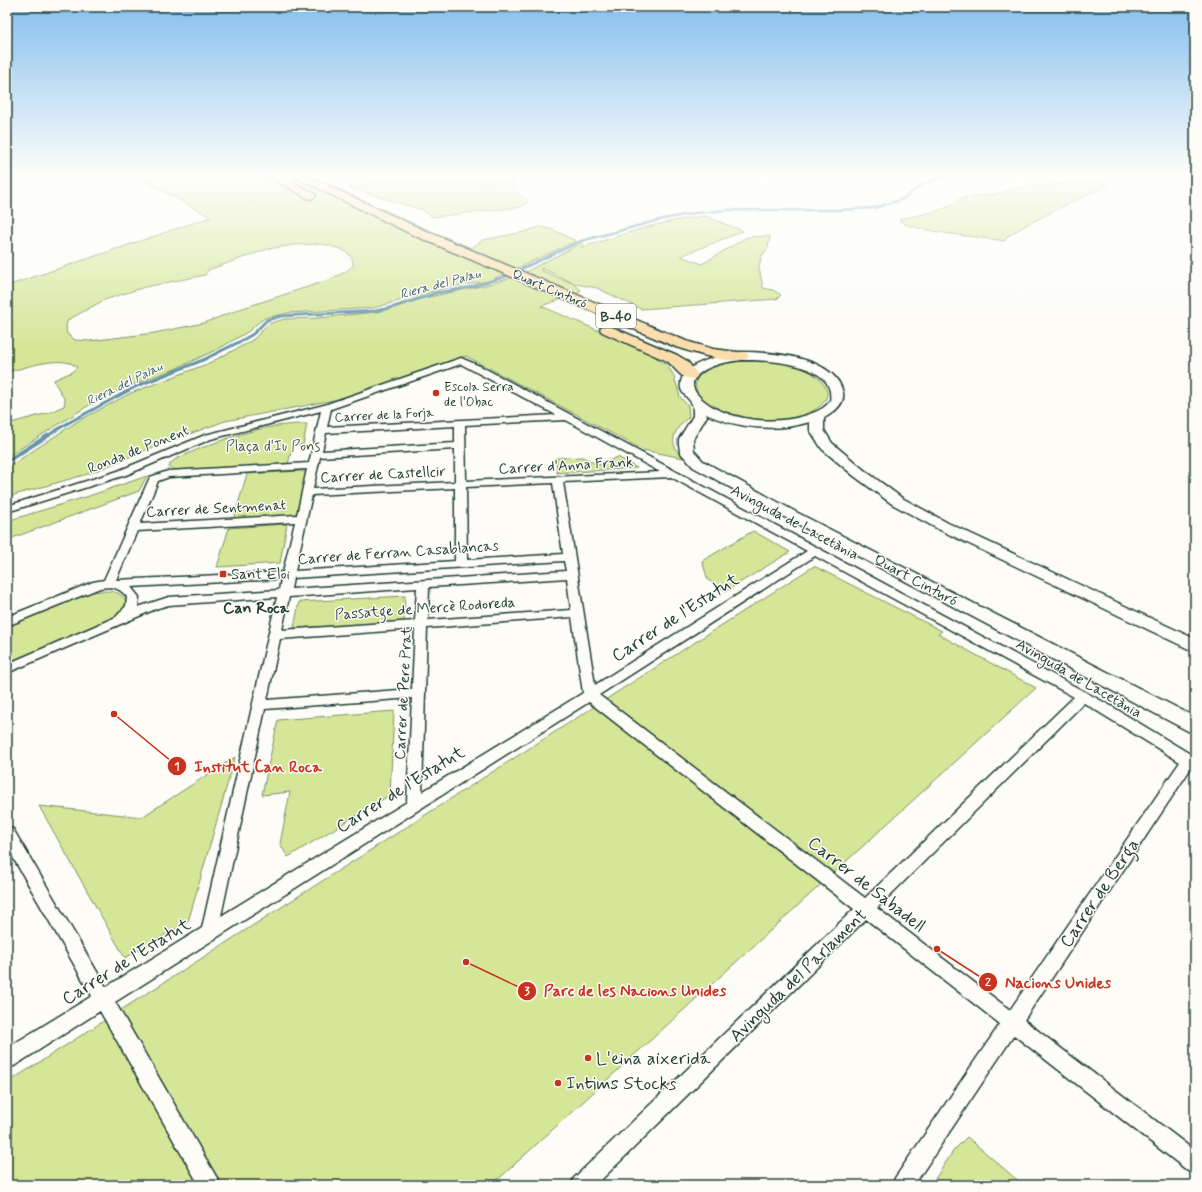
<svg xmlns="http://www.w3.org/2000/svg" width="1202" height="1192" viewBox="0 0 1202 1192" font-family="Mynerve,sans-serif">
  <rect width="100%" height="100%" fill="#fdfcf7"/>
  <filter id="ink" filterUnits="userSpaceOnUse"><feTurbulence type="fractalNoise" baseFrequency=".025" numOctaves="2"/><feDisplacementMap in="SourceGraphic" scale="8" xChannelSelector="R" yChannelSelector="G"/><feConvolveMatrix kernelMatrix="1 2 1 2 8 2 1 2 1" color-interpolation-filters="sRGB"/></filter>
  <g filter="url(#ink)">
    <path fill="#d6e699" stroke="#7a9266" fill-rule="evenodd" d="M 135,176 L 312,176 L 401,218 L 471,248 L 483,240 L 524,232 L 539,227 L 551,229 L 576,241 L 489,281 L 450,287 L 373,308 L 288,313 L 265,318 L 259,322 L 249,331 L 220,348 L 175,369 L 126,387 L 86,407 L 7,457 L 7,424 L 48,413 L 64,406 L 65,400 L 55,383 L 54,380 L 72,372 L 77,367 C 62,354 25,368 7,372 L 7,286 L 211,217 ZM 320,244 C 332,246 355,250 353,266 L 345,272 L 329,280 L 240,309 L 204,323 L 154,333 L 90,341 L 75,340 L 67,334 L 66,326 L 68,320 L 104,300 L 145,287 L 205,275 L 208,270 L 268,249 L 294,245 Z
      M 404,181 L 512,182 C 513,192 519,196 528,200 L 526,204 L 520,207 L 433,217 L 423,210 L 349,188 L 381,182 Z
      M 1089,182 L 1106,184 L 1108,186 L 1086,195 L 1026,225 L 1008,236 L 1004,241 C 982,237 915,232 900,221 L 900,219 L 929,213 L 949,207 L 960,199 L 969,197 L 997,194 L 1015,189 L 1034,186 Z
      M 705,216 L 743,231 L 681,256 L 702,264 L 747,237 L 770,236 L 768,248 L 761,257 L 759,268 L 763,288 L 773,290 L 781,295 L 777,299 L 641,309 L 597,288 L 576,284 L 541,268 L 542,271 L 574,284 L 581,290 L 577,294 L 541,306 L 648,352 L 667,365 L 674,376 L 680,397 L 688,406 L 689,417 C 680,424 670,435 675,447 C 676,451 681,455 683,458 L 643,450 L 466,356 L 339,399 L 225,421 L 146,450 L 91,473 L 7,497 L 7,465 L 16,462 L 78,421 L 131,393 L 207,364 L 246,344 L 255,338 L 265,327 L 271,323 L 284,319 L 318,318 L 376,312 L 415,300 L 486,285 L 517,276 L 582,243 L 585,246 L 581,248 C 622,234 662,221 705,216 Z
      M 742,360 C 767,360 809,361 824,385 C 827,389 828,394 826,399 C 820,410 806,414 795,417 C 770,422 740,420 717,409 C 694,398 685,378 713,366 C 722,362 732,361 742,360 Z
      M 307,424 L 303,445 L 293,445 L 288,464 L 176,470 L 169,467 L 171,463 L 176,459 C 215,441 264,423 307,424 Z
      M 583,457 L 598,465 L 618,457 L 637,468 L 557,473 L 556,458 Z
      M 302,471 L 306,473 L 297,513 L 292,515 L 234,518 L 247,474 Z
      M 147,476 L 139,491 L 7,540 L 7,521 L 89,496 Z
      M 287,524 L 280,563 L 217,567 L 229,528 Z
      M 753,531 L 790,552 L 726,591 L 708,580 L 702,561 Z
      M 814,566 L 942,631 L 938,634 L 1036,688 L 492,1185 L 7,1185 L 7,1083 Z
      M 101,591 C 112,591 120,591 126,601 L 124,609 L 116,617 L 7,665 L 7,626 L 92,592 Z
      M 405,596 L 404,622 L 294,628 L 299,602 Z
      M 394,711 L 390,795 L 288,857 L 280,844 L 290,792 L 262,795 L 278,720 Z
      M 235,757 L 188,922 L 125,958 L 39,806 L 142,817 Z
      M 967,1137 L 1023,1185 L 931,1185 L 954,1150 Z"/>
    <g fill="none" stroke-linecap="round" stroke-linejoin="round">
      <path stroke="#6595a7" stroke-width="2.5" d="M 1054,176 L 1069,176
        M 455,290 L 471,287 L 504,277 L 581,241 L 663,219 L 695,213 L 729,210 L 840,210 L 874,208 L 903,199 L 923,184 L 946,176"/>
      <path stroke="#6595a7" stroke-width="3" d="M 47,436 L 68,423 L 137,386 L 203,360 L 241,341 L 253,334 L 267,320 L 281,316 L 375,311 L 394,307 L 436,293 L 461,289"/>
      <path stroke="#6595a7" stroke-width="4" d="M 7,461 L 49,435"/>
      <defs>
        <path id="street" d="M 461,358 L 482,367 L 1111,706 L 1195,757 L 1195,769 L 1191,768 L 1024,1020 L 1195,1151 L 1195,1174 L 1188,1171 L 1014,1035 L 914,1185 L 892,1185 L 895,1178 L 1000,1024 L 866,919 L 596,1185 L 571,1185 L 574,1178 L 854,909 L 589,702 L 115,1002 L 221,1185 L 199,1185 L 100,1011 L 14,1066 L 7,1068 L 7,1048 L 92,996 L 7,847 L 7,827 L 13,829 L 106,987 L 202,928 L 277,597 L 169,605 L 158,608 L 7,673 L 7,664 L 116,617 L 126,606 L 127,597 C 119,587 112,586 100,588 L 7,626 L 7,617 L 93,582 L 104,580 L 150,477 L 168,471 L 309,463 L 321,411 L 211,439 L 126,475 L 7,512 L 7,506 L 118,471 L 205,435 L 324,405 ZM 461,364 L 556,415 L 327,427 L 331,409 ZM 566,420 L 660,472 L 466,481 L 465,425 ZM 455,426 L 455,443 L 322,451 L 326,433 ZM 455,449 L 455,482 L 313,489 L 320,457 ZM 307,469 L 297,515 L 140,524 L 158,481 L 169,477 ZM 671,477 L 807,551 L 595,685 L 563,482 ZM 553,483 L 563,554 L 467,560 L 466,487 ZM 455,488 L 455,561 L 295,571 L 312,495 ZM 295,522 L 283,572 L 116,580 L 137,531 ZM 815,556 L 1074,697 L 865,898 L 599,695 ZM 564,561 L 566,571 L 291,589 L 293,578 ZM 567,578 L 571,610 L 428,620 L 429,587 ZM 281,579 L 279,590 L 169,597 L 138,607 L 139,597 L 131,587 ZM 417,588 L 415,621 L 282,630 L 289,597 ZM 572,617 L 583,693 L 422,792 L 427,628 ZM 415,629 L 412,689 L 267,700 L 280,639 ZM 412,698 L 407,802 L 221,916 L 265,709 ZM 1084,703 L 1180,762 L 1010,1010 L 877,908 Z"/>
        <path id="secondary" d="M 741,352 C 771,352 836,356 843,393 C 845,404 833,413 824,418 L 824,430 L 832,443 L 864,470 L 902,498 L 948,523 L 1195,639 L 1195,652 L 938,529 L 892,504 L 854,476 L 822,449 L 810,430 L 810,422 C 776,432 738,429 706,414 L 707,416 L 693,439 L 694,451 L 703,461 L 796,512 L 1195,717 L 1195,733 L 1188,731 L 786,518 L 693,467 L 680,452 L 679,444 L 679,439 L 693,416 C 693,412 693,407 692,404 C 689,398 683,395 681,389 C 676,363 723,355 741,352 ZM 741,360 C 765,360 824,362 830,391 C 830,394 831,397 830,400 C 826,409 813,413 804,416 C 780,423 750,422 726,413 C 715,409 683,392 696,377 C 706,365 727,362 741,360 Z"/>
        <path id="highway" d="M 268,176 L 282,176 L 315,194 L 316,196 L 311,199 L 307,198 Z
          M 293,176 L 307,176 L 419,228 L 686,341 L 713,349 L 746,353 L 749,356 L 746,359 C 726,364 696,353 676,347 L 411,234 Z
          M 607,325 L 677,355 L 687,361 L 698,375 L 696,378 C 682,382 677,369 667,361 L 602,332 L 600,329 L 602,326 Z"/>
      </defs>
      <use href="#street" stroke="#1f3d34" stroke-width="3"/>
      <use href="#secondary" stroke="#1f3d34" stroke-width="3"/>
      <use href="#highway" stroke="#1f3d34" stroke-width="3"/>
      <use href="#street" fill="#fdfcf7" fill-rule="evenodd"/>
      <use href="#secondary" fill="#fdfcf7" fill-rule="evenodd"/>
      <use href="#highway" fill="#faddab" fill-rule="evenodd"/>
    </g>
  </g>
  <linearGradient id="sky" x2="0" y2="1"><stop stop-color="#86bfed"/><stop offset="0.51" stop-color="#fefefb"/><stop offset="1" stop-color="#fefefb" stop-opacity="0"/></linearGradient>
  <rect width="1202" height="343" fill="url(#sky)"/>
  <g fill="#c8321e" stroke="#fdfcf7" stroke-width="1.5">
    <circle cx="436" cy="393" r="4"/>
    <rect x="219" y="570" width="8" height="8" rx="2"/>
    <circle cx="588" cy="1058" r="4"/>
    <circle cx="558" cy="1083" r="4"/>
  </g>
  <g text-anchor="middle" stroke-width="3" stroke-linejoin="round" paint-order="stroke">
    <g font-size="13" font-style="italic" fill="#3c6264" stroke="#fdfcf7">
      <text transform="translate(440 283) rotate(-15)" y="5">Riera del Palau</text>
      <text transform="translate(124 383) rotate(-26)" y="5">Riera del Palau</text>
    </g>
    <g font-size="13" fill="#1f3d34" stroke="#fdfcf7">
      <text transform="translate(550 288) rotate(23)" y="5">Quart Cinturó</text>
      <text transform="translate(384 414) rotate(-3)" y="5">Carrer de la Forja</text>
    </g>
    <g font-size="13" fill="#1f3d34" stroke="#fdfcf7" text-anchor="start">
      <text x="444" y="391">Escola Serra<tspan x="444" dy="15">de l'Obac</tspan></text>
    </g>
    <rect fill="#fdfcf7" stroke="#62766e" stroke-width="1" x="596" y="304" width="40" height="24" rx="3"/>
    <g font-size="14" font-weight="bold" fill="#1f3d34">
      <text x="616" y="321">B-40</text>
    </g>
    <g font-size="15" fill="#445f48" stroke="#fdfcf7">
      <text x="273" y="451">Plaça d'Iu Pons</text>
    </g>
    <g font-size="15" fill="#1f3d34" stroke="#fdfcf7">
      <text transform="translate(138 449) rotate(-22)" y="5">Ronda de Ponent</text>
      <text transform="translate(566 465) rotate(-3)" y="5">Carrer d'Anna Frank</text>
      <text transform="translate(383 474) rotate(-3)" y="5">Carrer de Castellcir</text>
      <text transform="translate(216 508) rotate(-3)" y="5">Carrer de Sentmenat</text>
      <text transform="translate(795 522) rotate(28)" y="5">Avinguda de Lacetània</text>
      <text transform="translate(398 552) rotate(-4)" y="5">Carrer de Ferran Casablancas</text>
      <text transform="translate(916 580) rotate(28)" y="5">Quart Cinturó</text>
      <text transform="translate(425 608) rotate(-4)" y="5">Passatge de Mercè Rodoreda</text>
      <text transform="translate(1079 678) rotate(30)" y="5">Avinguda de Lacetània</text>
      <text transform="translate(403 693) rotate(-87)" y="5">Carrer de Pere Prat</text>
    </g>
    <g font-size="15" fill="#1f3d34" stroke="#fdfcf7" text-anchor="start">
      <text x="231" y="579">Sant Eloi</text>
    </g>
    <g font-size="16" font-weight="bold" fill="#1f3d34" stroke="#fdfcf7">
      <text x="256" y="613">Can Roca</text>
    </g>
    <g font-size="18" fill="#1f3d34" stroke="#fdfcf7">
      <text transform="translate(675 617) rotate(-33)" y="6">Carrer de l'Estatut</text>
      <text transform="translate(400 789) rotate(-32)" y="6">Carrer de l'Estatut</text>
      <text transform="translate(867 884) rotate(38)" y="6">Carrer de Sabadell</text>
      <text transform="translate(1099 893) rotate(-56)" y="6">Carrer de Berga</text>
      <text transform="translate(126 961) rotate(-32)" y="6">Carrer de l'Estatut</text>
      <text transform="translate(798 975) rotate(-44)" y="6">Avinguda del Parlament</text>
    </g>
    <g font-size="18" fill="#1f3d34" stroke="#fdfcf7" text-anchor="start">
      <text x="596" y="1064">L'eina aixerida</text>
      <text x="566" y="1089">Intims Stocks</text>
    </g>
  </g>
  <path fill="none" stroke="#c8321e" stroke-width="1.5" d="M114 714L177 766M937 949L988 982M466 962L527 991"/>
  <g fill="#c8321e" stroke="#fdfcf7" stroke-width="1.5">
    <circle cx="114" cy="714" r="4"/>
    <circle cx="937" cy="949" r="4"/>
    <circle cx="466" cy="962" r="4"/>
    <circle cx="177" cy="766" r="10"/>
    <circle cx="988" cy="982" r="10"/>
    <circle cx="527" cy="991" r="10"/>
  </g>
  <g font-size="12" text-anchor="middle" font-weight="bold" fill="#fff">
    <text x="177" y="770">1</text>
    <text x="988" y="986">2</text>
    <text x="527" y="995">3</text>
  </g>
  <g font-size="16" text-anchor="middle" font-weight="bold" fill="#c8321e" stroke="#fdfcf7" stroke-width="3" stroke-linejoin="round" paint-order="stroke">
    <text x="258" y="772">Institut Can Roca</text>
    <text x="1058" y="988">Nacions Unides</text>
    <text x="635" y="996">Parc de les Nacions Unides</text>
  </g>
  <rect width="1202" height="1192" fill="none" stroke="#fdfcf7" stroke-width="24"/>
  <rect x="12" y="12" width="1178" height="1168" fill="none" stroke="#1f3d34" stroke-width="1.5" filter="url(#ink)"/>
</svg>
